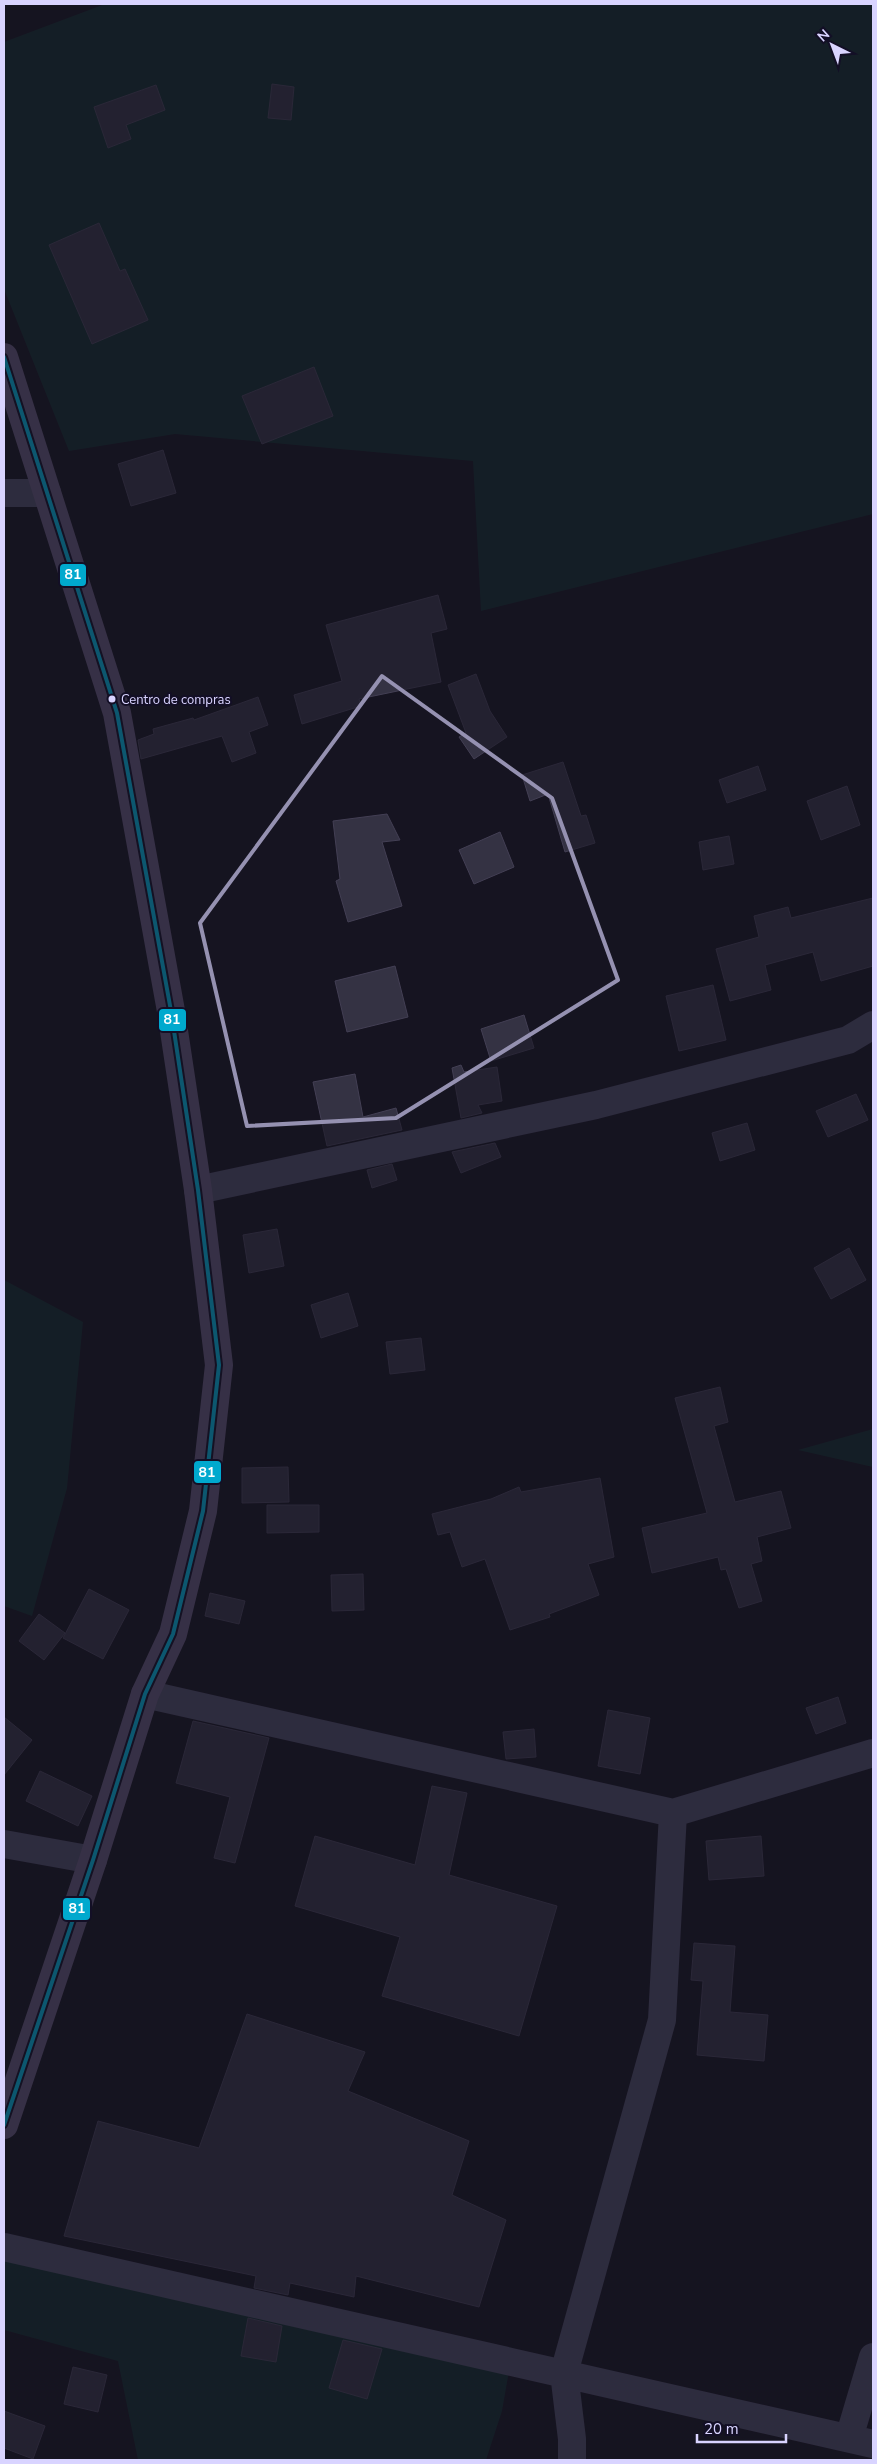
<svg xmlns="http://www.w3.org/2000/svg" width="877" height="2464" viewBox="0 0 877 2464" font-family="'Nunito Sans',sans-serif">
  <rect width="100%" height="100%" fill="#161421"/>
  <path fill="#132c2d" d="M 105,4 L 873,4 L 873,514 L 481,611 L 473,461 L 175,434 L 69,451 L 4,289 L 4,42 Z
    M 4,1280 L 83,1322 L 67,1488 L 32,1616 L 4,1606 Z
    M 873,1429 L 873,1467 L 798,1450 Z
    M 4,2243 L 513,2348 L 502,2411 L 486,2460 L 138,2460 L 118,2361 L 4,2330 Z"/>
  <path fill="#343243" stroke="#433f54" d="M 272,84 L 294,87 L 291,120 L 268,118 Z
    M 156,85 L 165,110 L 126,125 L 131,139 L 108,148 L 94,107 Z
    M 99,223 L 120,271 L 125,269 L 148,320 L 92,344 L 49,245 Z
    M 314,367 L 333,416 L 262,444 L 242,396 Z
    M 163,450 L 176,493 L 131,506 L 118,464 Z
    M 438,595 L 447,629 L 431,633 L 441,682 L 359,699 L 361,706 L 302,724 L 294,695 L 342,681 L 326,625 Z
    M 476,674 L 490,711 L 507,737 L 474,759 L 459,737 L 466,733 L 448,685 Z
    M 258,697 L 268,725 L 249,732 L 256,753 L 232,762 L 222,736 L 141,759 L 138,740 L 154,734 L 153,729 L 193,718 L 194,720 Z
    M 563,762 L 581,816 L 586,815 L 595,843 L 565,852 L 548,794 L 530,801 L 522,775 Z
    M 758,766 L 766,790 L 727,803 L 719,780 Z
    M 847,786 L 860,825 L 821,840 L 807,801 Z
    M 387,814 L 400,840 L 382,842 L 402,906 L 348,922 L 336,881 L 340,879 L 333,821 Z
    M 500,832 L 514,867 L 474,884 L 459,850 Z
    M 729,836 L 734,864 L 703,870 L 699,842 Z
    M 873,898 L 873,966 L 821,981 L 813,952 L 765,965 L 771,990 L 730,1001 L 716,949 L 759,937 L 754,916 L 788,907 L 791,918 Z
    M 395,966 L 408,1017 L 347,1032 L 335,981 Z
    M 713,985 L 726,1040 L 679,1051 L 666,996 Z
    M 524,1015 L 534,1048 L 491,1061 L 481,1029 Z
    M 461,1065 L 464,1072 L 497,1067 L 502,1101 L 478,1105 L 482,1113 L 461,1118 L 452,1068 Z
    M 355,1074 L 363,1117 L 396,1108 L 402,1130 L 327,1146 L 313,1082 Z
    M 856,1094 L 868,1120 L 828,1137 L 816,1111 Z
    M 747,1123 L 755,1150 L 720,1161 L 712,1133 Z
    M 495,1143 L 501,1157 L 461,1173 L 452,1152 Z
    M 392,1164 L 397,1180 L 372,1188 L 367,1170 Z
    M 277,1229 L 284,1266 L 249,1273 L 243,1235 Z
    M 849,1248 L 866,1280 L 831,1299 L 814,1268 Z
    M 348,1293 L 358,1326 L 321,1338 L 311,1305 Z
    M 421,1338 L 425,1370 L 390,1374 L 386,1342 Z
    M 720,1387 L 728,1422 L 714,1426 L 735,1502 L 781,1491 L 791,1528 L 757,1537 L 762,1561 L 751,1564 L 762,1601 L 739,1608 L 726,1569 L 721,1570 L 718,1557 L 652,1573 L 642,1528 L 707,1513 L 675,1398 Z
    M 288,1467 L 289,1502 L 242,1503 L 242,1468 Z
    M 600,1478 L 614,1557 L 588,1564 L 599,1595 L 549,1614 L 550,1617 L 510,1630 L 485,1559 L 462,1567 L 450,1532 L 438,1535 L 432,1514 L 491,1499 L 519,1487 L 521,1492 Z
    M 267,1505 L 319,1505 L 319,1532 L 267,1533 Z
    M 363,1574 L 364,1610 L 332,1611 L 331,1575 Z
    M 89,1589 L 129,1610 L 103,1659 L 63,1638 Z
    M 210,1593 L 245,1601 L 239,1624 L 205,1616 Z
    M 39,1614 L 65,1633 L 44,1660 L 19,1641 Z
    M 838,1697 L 846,1723 L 816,1734 L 806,1708 Z
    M 608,1710 L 650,1718 L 640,1774 L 598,1766 Z
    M 4,1717 L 32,1740 L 4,1775 Z
    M 193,1721 L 269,1738 L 235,1863 L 214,1858 L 230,1797 L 176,1783 Z
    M 534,1729 L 536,1757 L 506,1759 L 503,1732 Z
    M 40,1771 L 92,1796 L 78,1826 L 26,1801 Z
    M 432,1786 L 467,1793 L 449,1875 L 557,1906 L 519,2036 L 382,1996 L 400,1937 L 295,1906 L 315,1836 L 415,1865 Z
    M 761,1836 L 764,1876 L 709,1880 L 706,1841 Z
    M 694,1943 L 735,1946 L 730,2012 L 768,2015 L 764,2061 L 697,2055 L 703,1981 L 691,1980 Z
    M 247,2014 L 365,2052 L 348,2091 L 469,2141 L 452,2195 L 506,2220 L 479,2307 L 356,2276 L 354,2297 L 290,2283 L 288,2295 L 254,2288 L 256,2276 L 64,2236 L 98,2121 L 199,2148 Z
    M 248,2318 L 282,2326 L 276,2362 L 241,2356 Z
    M 343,2340 L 382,2349 L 367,2399 L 329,2388 Z
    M 73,2367 L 107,2375 L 98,2412 L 64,2404 Z
    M 4,2411 L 45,2426 L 33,2459 L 4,2448 Z"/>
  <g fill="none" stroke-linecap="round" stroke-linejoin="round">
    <path stroke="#4a4962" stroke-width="28" d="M 4,493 L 47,493
      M 198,1190 L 596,1105 L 848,1040 L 873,1025
      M 145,1694 L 673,1813 L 873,1753
      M 4,1844 L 93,1860
      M 4,2247 L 873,2444
      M 849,2438 L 873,2357
      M 572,2460 L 572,2439 L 564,2373 L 662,2020 L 673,1813"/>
    <path stroke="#5e5373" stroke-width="28" d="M 4,357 L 117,713 L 171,1011 L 198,1190 L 219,1365 L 203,1511 L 173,1634 L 145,1694 L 93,1860 L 4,2125"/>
    <defs>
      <path id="bus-1" d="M 4,357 L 117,713 L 171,1011 L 198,1190 L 219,1365 L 203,1511 L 173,1634 L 145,1694 L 93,1860 L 4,2125"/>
    </defs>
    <use href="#bus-1" stroke="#130f26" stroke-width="8"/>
    <use href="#bus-1" stroke="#00a9ce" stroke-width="4"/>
  </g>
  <path d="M0 0H877V2464H0ZM 382,676 L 552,798 L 618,980 L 396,1118 L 247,1126 L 200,923 Z" fill="#161421" fill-opacity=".55" fill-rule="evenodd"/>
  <path fill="none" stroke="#9591b1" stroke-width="4" stroke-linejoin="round" d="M 382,676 L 552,798 L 618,980 L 396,1118 L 247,1126 L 200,923 Z"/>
  <circle fill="#d9d4ff" stroke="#130f26" stroke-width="2" cx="112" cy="699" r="4.5"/>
  <g text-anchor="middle" stroke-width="4" stroke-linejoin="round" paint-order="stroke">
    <g font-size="13" fill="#d9d4ff" stroke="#130f26" text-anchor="start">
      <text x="121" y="704">Centro de compras</text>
    </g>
  </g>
  <g stroke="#130f26" stroke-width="2">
    <rect x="59" y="563" width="28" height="24" rx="5" fill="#00a9ce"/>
    <rect x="158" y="1008" width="29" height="24" rx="5" fill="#00a9ce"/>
    <rect x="193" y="1460" width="29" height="24" rx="5" fill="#00a9ce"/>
    <rect x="62" y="1897" width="29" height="24" rx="5" fill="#00a9ce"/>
  </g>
  <g font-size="14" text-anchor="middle" font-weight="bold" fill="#fff">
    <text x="73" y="579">81</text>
    <text x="172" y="1024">81</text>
    <text x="207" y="1477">81</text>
    <text x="77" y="1913">81</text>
  </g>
  <rect width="877" height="2464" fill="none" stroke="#d9d4ff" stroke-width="10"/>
  <g transform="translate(832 45) rotate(318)" stroke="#130f26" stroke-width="4" paint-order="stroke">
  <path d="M0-4L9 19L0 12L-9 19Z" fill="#d9d4ff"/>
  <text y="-8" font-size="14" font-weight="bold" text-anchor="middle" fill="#d9d4ff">N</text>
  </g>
  <path d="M697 2434v8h89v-8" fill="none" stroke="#d9d4ff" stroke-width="2.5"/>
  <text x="704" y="2434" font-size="15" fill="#d9d4ff" stroke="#130f26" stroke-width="4" paint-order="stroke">20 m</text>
</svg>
